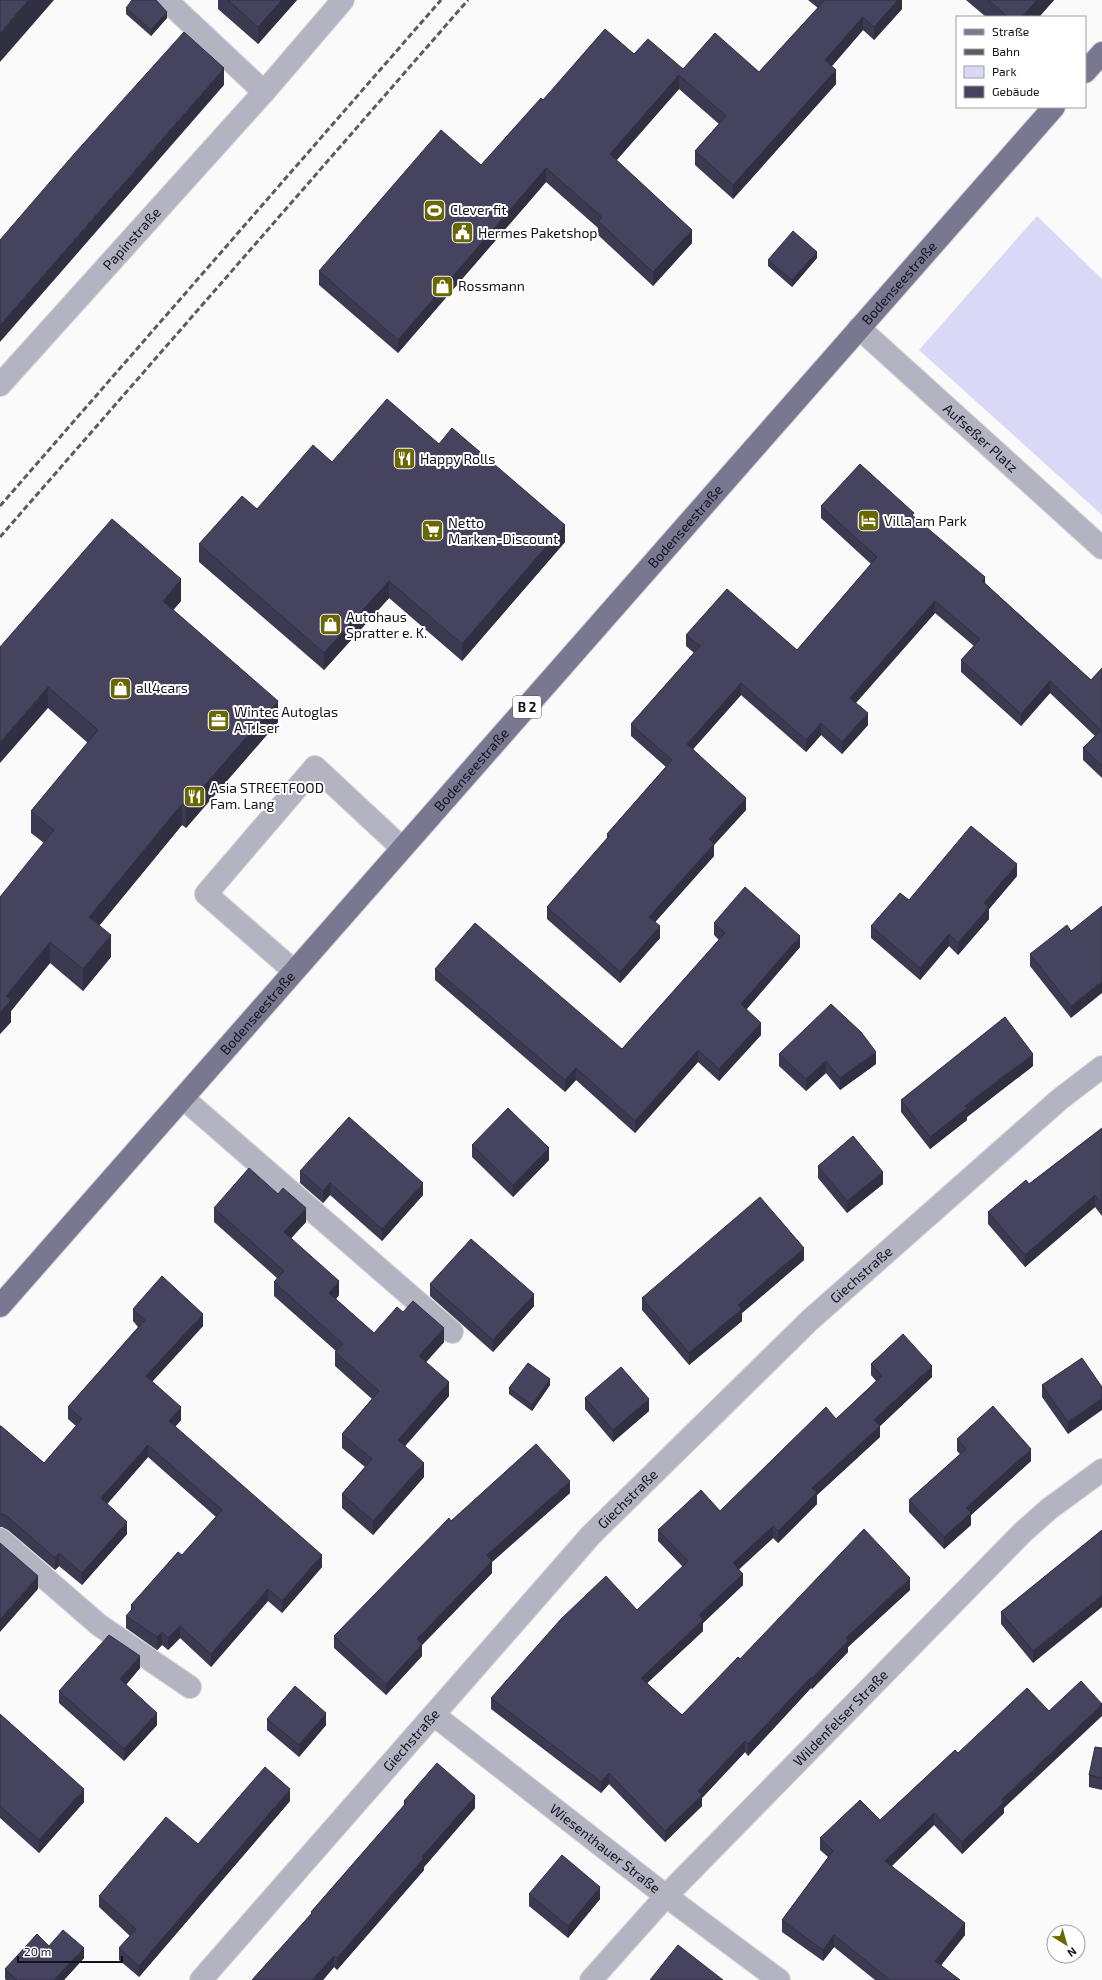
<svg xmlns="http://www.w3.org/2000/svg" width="1102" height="1980" viewBox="0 0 1102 1980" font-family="'Exo 2',sans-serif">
  <rect width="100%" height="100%" fill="#fafafa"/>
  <path fill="#d9d8f7" d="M 1037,216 L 1102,279 L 1102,515 L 919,350 Z"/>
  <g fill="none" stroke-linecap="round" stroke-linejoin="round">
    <defs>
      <g id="minor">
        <path d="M 166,0 L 264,92"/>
        <path id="s1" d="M 859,328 L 1102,548"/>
        <path id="s2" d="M 0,385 L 264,92 L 343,0"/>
        <path d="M 294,971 L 206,894 L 315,767 L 402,848"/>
        <path d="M 183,1098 L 452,1332"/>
        <path d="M 0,1539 L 99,1625 L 190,1687"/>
        <path id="s3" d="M 434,1715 L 666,1896 L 779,1980"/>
        <path id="s4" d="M 201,1980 L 591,1535 L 810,1320 L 1060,1099 L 1102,1067"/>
        <path id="s5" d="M 591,1980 L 666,1896 L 1023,1532 L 1049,1509 L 1102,1470"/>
      </g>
      <g id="major">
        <path d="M 1085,72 L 1102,53"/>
        <path id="s6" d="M 0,1306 L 1054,107"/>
      </g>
    </defs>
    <use href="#minor" stroke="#d5d5d7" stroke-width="24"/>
    <use href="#major" stroke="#d5d5d7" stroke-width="24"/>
    <use href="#minor" stroke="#b4b3c2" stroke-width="22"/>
    <use href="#major" stroke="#7a7891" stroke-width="22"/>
    <path stroke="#5c5b63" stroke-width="3" stroke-dasharray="6 3" stroke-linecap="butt" d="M 0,506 L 441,0
      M 0,537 L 468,0"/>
  </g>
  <path fill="#3c3a51" d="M 218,0 L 297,0 L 258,44 L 218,9 Z
    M 808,0 L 902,0 L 902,9 L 874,40 L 863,30 L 832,66 L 836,84 L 733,199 L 695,165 L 695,151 L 719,124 L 679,89 L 616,160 L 692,243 L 653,286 L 598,235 L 598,228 L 546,182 L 398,353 L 319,285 L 319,271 L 481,165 L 543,100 L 634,54 L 683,69 L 759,72 L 818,8 Z
    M 966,0 L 1054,0 L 1039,17 L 986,17 Z
    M 126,8 L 167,18 L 151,36 L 126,14 Z
    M 817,258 L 792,287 L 768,266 L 768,260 Z
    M 439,444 L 565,542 L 462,661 L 389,598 L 324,670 L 199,562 L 199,544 L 332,462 Z
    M 821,506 L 914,517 L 985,583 L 1091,680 L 1102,668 L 1102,778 L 1083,760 L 1083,748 L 1095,736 L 1050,693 L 1021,726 L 961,672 L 961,660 L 974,646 L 935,613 L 856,703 L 868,725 L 842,754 L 821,735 L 806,752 L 741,695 L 693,749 L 746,810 L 714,845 L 714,856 L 655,922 L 660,938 L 620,983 L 547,919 L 547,907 L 607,840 L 607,834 L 666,767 L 631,736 L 631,724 L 694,653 L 686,646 L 686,635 L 797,650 L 871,564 L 821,518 Z
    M 181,601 L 173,610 L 278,722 L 186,828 L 182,825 L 99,926 L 111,957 L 83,991 L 50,963 L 11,1011 L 11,1022 L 0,1034 L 44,843 L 31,833 L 31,811 L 88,743 L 48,708 L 0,647 Z
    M 1017,876 L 989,909 L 989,919 L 958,955 L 949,946 L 920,980 L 871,938 L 871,926 L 909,900 Z
    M 714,923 L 800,947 L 746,1009 L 761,1035 L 719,1081 L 698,1062 L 635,1133 L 576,1080 L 565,1092 L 435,980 L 435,969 L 622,1049 L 719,940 L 714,935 Z
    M 1071,931 L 1071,1018 L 1030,966 L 1030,954 Z
    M 779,1054 L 876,1064 L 840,1090 L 826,1073 L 806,1091 L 779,1066 Z
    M 1033,1066 L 967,1117 L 967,1120 L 930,1149 L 901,1112 L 901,1100 Z
    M 1102,1128 L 1102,1216 L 1095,1207 L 1025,1267 L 988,1224 L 988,1212 L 1029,1184 Z
    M 472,1145 L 549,1160 L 513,1197 L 472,1157 Z
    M 818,1166 L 883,1184 L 847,1213 L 818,1178 Z
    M 300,1171 L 423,1195 L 382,1241 L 330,1195 L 323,1203 L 300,1183 Z
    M 278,1194 L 306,1222 L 291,1238 L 339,1295 L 336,1299 L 374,1333 L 403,1312 L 444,1342 L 426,1362 L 449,1396 L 405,1446 L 424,1477 L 373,1535 L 342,1508 L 342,1494 L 365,1467 L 342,1448 L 342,1434 L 372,1399 L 335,1366 L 335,1352 L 336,1351 L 274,1296 L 274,1282 L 277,1278 L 214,1222 L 214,1208 Z
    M 804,1260 L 742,1313 L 742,1321 L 689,1365 L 642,1310 L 642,1298 Z
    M 430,1284 L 534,1306 L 493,1352 L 430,1296 Z
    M 133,1309 L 203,1326 L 152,1382 L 181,1420 L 175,1427 L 322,1567 L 282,1613 L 268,1601 L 211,1667 L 180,1638 L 168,1650 L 162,1645 L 157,1650 L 126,1628 L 126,1616 L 131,1610 L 131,1605 L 182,1555 L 216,1517 L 148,1457 L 107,1504 L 127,1534 L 82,1585 L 59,1566 L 55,1570 L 8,1530 L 2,1527 L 0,1527 L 0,1426 L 44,1463 L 76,1426 L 68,1419 L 68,1407 L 138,1327 L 133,1321 Z
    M 1082,1358 L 1068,1434 L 1042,1397 L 1042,1385 Z
    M 871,1364 L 932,1377 L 880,1426 L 880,1437 L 817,1495 L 817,1504 L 778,1543 L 773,1538 L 739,1569 L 743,1585 L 703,1623 L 703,1631 L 647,1683 L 682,1715 L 740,1659 L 910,1590 L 848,1647 L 848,1652 L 812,1689 L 811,1688 L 748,1756 L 745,1752 L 702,1798 L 702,1806 L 665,1842 L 609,1784 L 601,1793 L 491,1709 L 491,1698 L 637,1610 L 683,1567 L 658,1541 L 658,1530 L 720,1511 L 836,1419 L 876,1381 L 871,1375 Z
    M 550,1385 L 532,1411 L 509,1394 L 509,1388 Z
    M 585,1398 L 649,1411 L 613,1442 L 585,1409 Z
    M 957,1439 L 1031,1461 L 971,1515 L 971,1525 L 944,1549 L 909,1512 L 909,1500 L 960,1454 L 957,1451 Z
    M 570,1493 L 492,1562 L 492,1573 L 422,1645 L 422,1656 L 386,1695 L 334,1648 L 334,1636 L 451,1521 Z
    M 1102,1530 L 1033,1663 L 1001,1624 L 1001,1612 Z
    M 140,1668 L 126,1685 L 157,1725 L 124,1761 L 59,1703 L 59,1691 Z
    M 0,1714 L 84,1802 L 39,1853 L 0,1818 Z
    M 267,1719 L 326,1725 L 299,1757 L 267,1730 Z
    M 1102,1748 L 1102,1790 L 1089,1787 L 1089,1775 Z
    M 955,1750 L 1004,1808 L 1004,1813 L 962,1854 L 934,1825 L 892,1866 L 965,1935 L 941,1965 L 960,1980 L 875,1980 L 834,1947 L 823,1961 L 782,1932 L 782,1920 L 828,1857 L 820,1850 L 820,1838 L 880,1820 Z
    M 290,1801 L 139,1977 L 119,1960 L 119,1948 L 130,1936 L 99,1907 L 99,1896 L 198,1844 Z
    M 404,1801 L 475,1808 L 424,1867 L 424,1870 L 337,1970 L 334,1967 L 323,1980 L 252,1980 L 311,1915 L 311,1912 L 404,1806 Z
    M 529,1894 L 600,1899 L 568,1938 L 529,1906 Z
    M 49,1946 L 84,1958 L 64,1980 L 6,1980 L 5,1979 L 5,1969 Z"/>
  <path fill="#312f42" d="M 28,0 L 54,0 L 0,62 L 0,33 Z
    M 282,0 L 297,0 L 258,44 L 258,27 Z
    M 898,0 L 902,0 L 902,9 L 874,40 L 874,27 Z
    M 1037,0 L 1054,0 L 1039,17 L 1022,17 Z
    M 167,12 L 167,18 L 151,36 L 151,30 Z
    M 863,17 L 863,30 L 825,74 L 825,60 Z
    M 224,68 L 224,85 L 0,342 L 0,325 Z
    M 836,70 L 836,84 L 733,199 L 733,185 Z
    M 679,75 L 679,89 L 610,168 L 610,154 Z
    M 546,168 L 546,182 L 398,353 L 398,340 Z
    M 692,230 L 692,243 L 653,286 L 653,272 Z
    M 817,252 L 817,258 L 792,287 L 792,280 Z
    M 565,525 L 565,542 L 462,661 L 462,644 Z
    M 985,577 L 985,589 L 982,581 Z
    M 181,579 L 181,601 L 163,622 L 163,601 Z
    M 389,581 L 389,598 L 324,670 L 324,653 Z
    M 935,601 L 935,613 L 850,709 L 850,698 Z
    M 1050,681 L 1050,693 L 1021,726 L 1021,714 Z
    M 741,683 L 741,695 L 687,756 L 687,744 Z
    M 48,687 L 48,708 L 0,763 L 0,742 Z
    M 278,701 L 278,722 L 186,828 L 186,807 Z
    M 868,713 L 868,725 L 842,754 L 842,742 Z
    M 821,723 L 821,735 L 806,752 L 806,740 Z
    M 746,798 L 746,810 L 714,845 L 714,856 L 649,929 L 649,917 L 709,839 Z
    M 182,804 L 182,825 L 89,938 L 89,917 Z
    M 1017,864 L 1017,876 L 989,909 L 989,919 L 958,955 L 958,943 L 984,903 Z
    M 660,926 L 660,938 L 620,983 L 620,972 Z
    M 949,934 L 949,946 L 920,980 L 920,968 Z
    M 111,935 L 111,957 L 83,991 L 83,969 Z
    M 800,936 L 800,947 L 741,1016 L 741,1004 Z
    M 50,942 L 50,963 L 11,1011 L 11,1022 L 0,1034 L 0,1013 L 6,996 Z
    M 1102,981 L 1102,993 L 1071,1018 L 1071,1006 Z
    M 761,1023 L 761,1035 L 719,1081 L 719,1069 Z
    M 698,1050 L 698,1062 L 635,1133 L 635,1121 Z
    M 876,1052 L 876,1064 L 840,1090 L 840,1078 Z
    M 1033,1054 L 1033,1066 L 967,1117 L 967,1120 L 930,1149 L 930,1137 L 965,1106 Z
    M 826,1061 L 826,1073 L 806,1091 L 806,1079 Z
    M 576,1068 L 576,1080 L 565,1092 L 565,1080 Z
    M 549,1148 L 549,1160 L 513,1197 L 513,1185 Z
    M 883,1172 L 883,1184 L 847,1213 L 847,1201 Z
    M 330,1183 L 330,1195 L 323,1203 L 323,1191 Z
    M 423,1183 L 423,1195 L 382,1241 L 382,1229 Z
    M 1095,1195 L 1095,1207 L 1025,1267 L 1025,1255 Z
    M 306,1208 L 306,1222 L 284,1246 L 284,1232 Z
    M 804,1248 L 804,1260 L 742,1313 L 742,1321 L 689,1365 L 689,1353 L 738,1305 Z
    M 339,1281 L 339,1295 L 329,1307 L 329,1293 Z
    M 534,1294 L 534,1306 L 493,1352 L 493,1340 Z
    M 203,1314 L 203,1326 L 146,1388 L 146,1376 Z
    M 444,1328 L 444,1342 L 419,1370 L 419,1356 Z
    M 932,1366 L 932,1377 L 880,1426 L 880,1437 L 817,1495 L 817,1504 L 778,1543 L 778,1531 L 812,1488 L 874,1420 Z
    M 550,1379 L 550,1385 L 532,1411 L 532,1405 Z
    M 449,1382 L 449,1396 L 398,1454 L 398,1440 Z
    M 1102,1398 L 1102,1410 L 1068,1434 L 1068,1422 Z
    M 649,1399 L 649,1411 L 613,1442 L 613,1430 Z
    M 181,1407 L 181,1420 L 169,1434 L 169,1421 Z
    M 148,1445 L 148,1457 L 101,1511 L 101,1498 Z
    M 1031,1449 L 1031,1461 L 971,1515 L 971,1525 L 944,1549 L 944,1537 L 966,1508 Z
    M 424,1463 L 424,1477 L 373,1535 L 373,1521 Z
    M 570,1481 L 570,1493 L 492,1562 L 492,1573 L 422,1645 L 422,1656 L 386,1695 L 386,1684 L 417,1639 L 487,1555 Z
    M 127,1522 L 127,1534 L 82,1585 L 82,1573 Z
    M 773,1526 L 773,1538 L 733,1575 L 733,1563 Z
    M 59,1553 L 59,1566 L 55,1570 L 55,1558 Z
    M 322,1555 L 322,1567 L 282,1613 L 282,1601 Z
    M 743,1574 L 743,1585 L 703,1623 L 703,1631 L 641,1689 L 641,1678 L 699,1615 Z
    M 38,1576 L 38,1589 L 0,1632 L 0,1619 Z
    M 910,1578 L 910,1590 L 848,1647 L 848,1652 L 812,1689 L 812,1678 L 846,1638 Z
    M 268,1589 L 268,1601 L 211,1667 L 211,1654 Z
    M 1102,1595 L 1102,1607 L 1033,1663 L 1033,1651 Z
    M 180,1626 L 180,1638 L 168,1650 L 168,1638 Z
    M 162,1632 L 162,1645 L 157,1650 L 157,1637 Z
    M 140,1656 L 140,1668 L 120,1691 L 120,1679 Z
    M 811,1677 L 811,1688 L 748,1756 L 748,1744 Z
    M 1102,1704 L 1102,1716 L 1004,1808 L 1004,1813 L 962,1854 L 962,1842 L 1002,1799 Z
    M 157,1713 L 157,1725 L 124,1761 L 124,1749 Z
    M 326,1713 L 326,1725 L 299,1757 L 299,1745 Z
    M 745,1741 L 745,1752 L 702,1798 L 702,1806 L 665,1842 L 665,1831 L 698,1791 Z
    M 609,1773 L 609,1784 L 601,1793 L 601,1782 Z
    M 84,1789 L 84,1802 L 39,1853 L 39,1840 Z
    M 290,1789 L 290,1801 L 139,1977 L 139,1966 Z
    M 475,1796 L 475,1808 L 424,1867 L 424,1870 L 337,1970 L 337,1958 L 422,1857 Z
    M 934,1813 L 934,1825 L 885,1872 L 885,1861 Z
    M 600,1887 L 600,1899 L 568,1938 L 568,1926 Z
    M 965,1923 L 965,1935 L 935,1973 L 935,1961 Z
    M 834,1935 L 834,1947 L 823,1961 L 823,1950 Z
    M 84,1948 L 84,1958 L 64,1980 L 54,1980 Z
    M 334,1956 L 334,1967 L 323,1980 L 312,1980 Z"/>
  <path fill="#46435e" stroke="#312f42" d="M 0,0 L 28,0 L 0,33 Z
    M 132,0 L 156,0 L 167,12 L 151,30 L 126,8 Z
    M 228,0 L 282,0 L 258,27 Z
    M 824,0 L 898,0 L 874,27 L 863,17 L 825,60 L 836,70 L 733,185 L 695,151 L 726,116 L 679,75 L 610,154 L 692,230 L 653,272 L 598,221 L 602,217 L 546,168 L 398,340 L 319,271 L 441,130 L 481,165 L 541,98 L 543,100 L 605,29 L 634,54 L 648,39 L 683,69 L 715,33 L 759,72 L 824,1 Z
    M 988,0 L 1037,0 L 1022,17 L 1008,17 Z
    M 184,32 L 224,68 L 0,325 L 0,240 L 75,153 Z
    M 793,231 L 817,252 L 792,280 L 768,260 Z
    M 387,399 L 439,444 L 452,428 L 565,525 L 462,644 L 389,581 L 324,653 L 199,544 L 242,496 L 257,509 L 313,445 L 332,462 Z
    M 860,464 L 914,513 L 912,515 L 985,577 L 982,581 L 1091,680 L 1102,668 L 1102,766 L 1083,748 L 1101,730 L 1050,681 L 1021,714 L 961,660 L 980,639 L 935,601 L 850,698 L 868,713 L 842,742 L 821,723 L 806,740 L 741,683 L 687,744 L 746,798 L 709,839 L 714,844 L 649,917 L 660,926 L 620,972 L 547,907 L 609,836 L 607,834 L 672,760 L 631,724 L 700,646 L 686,635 L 727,589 L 797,650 L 877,557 L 821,506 Z
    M 112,519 L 181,579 L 163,601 L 278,701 L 186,807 L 182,804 L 89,917 L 111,935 L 83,969 L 50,942 L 6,996 L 11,1000 L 0,1013 L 0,897 L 54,830 L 31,811 L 98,730 L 48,687 L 0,742 L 0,647 Z
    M 971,826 L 1017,864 L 984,903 L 989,907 L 958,943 L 949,934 L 920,968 L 871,926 L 900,893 L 909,900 Z
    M 745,887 L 800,936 L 741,1004 L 761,1023 L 719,1069 L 698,1050 L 635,1121 L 576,1068 L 565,1080 L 435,969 L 475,923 L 622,1049 L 725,933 L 714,923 Z
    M 1102,906 L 1102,981 L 1071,1006 L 1030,954 L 1067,925 L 1071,931 Z
    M 831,1004 L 861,1032 L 876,1052 L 840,1078 L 826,1061 L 806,1079 L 779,1054 Z
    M 1005,1017 L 1033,1054 L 965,1106 L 967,1108 L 930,1137 L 901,1100 Z
    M 508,1108 L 549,1148 L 513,1185 L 472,1145 Z
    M 349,1117 L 423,1183 L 382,1229 L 330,1183 L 323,1191 L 300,1171 Z
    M 1102,1128 L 1102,1204 L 1095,1195 L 1025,1255 L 988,1212 L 1026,1180 L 1029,1184 Z
    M 853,1136 L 883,1172 L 847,1201 L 818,1166 Z
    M 249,1168 L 278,1194 L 283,1188 L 306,1208 L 284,1232 L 339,1281 L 329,1293 L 374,1333 L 397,1307 L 403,1312 L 413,1301 L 444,1328 L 419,1356 L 449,1382 L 398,1440 L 424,1463 L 373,1521 L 342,1494 L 372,1459 L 342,1434 L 379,1391 L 335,1352 L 343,1344 L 274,1282 L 284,1271 L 214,1208 Z
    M 760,1197 L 804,1248 L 738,1305 L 742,1309 L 689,1353 L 642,1298 Z
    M 471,1239 L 534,1294 L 493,1340 L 430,1284 Z
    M 162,1276 L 203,1314 L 146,1376 L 181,1407 L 169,1421 L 322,1555 L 282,1601 L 268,1589 L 211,1654 L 180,1626 L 168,1638 L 162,1632 L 157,1637 L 126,1616 L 134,1607 L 131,1605 L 178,1552 L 182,1555 L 222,1510 L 148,1445 L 101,1498 L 127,1522 L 82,1573 L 59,1553 L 55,1558 L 8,1517 L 2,1514 L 0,1514 L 0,1426 L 1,1426 L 44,1463 L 82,1419 L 68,1407 L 145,1320 L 133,1309 Z
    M 903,1334 L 932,1366 L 874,1420 L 880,1426 L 812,1488 L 817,1492 L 778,1531 L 773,1526 L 733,1563 L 743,1574 L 699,1615 L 703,1620 L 641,1678 L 682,1715 L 738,1657 L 740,1659 L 864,1529 L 910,1578 L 846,1638 L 848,1641 L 812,1678 L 811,1677 L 748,1744 L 745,1741 L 698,1791 L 702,1795 L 665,1831 L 609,1773 L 601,1782 L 491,1698 L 561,1619 L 606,1576 L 637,1610 L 688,1561 L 658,1530 L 701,1490 L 720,1511 L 826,1407 L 836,1419 L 882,1376 L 871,1364 Z
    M 1082,1358 L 1102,1387 L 1102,1398 L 1068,1422 L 1042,1385 Z
    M 528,1363 L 550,1379 L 532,1405 L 509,1388 Z
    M 621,1367 L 649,1399 L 613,1430 L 585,1398 Z
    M 993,1406 L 1031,1449 L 966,1508 L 971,1513 L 944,1537 L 909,1500 L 966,1449 L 957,1439 Z
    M 536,1444 L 570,1481 L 487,1555 L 492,1561 L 417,1639 L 422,1644 L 386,1684 L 334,1636 L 449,1518 L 451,1521 Z
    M 1102,1530 L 1102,1595 L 1033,1651 L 1001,1612 Z
    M 0,1543 L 38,1576 L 0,1619 Z
    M 109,1635 L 140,1656 L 120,1679 L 157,1713 L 124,1749 L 59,1691 Z
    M 1081,1681 L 1102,1704 L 1002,1799 L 1004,1802 L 962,1842 L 934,1813 L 885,1861 L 965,1923 L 935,1961 L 960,1980 L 890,1980 L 834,1935 L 823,1950 L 782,1920 L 833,1851 L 820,1838 L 860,1800 L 880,1820 L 955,1750 L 958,1753 L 1027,1688 L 1049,1711 Z
    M 295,1686 L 326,1713 L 299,1745 L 267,1719 Z
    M 0,1714 L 84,1789 L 39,1840 L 0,1806 Z
    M 1095,1747 L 1102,1748 L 1102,1778 L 1089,1775 Z
    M 437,1763 L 475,1796 L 422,1857 L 424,1858 L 337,1958 L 334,1956 L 312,1980 L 252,1980 L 312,1913 L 311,1912 L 406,1803 L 404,1801 Z
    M 265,1767 L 290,1789 L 139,1966 L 119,1948 L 136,1929 L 99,1896 L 166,1817 L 198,1844 Z
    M 562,1855 L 600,1887 L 568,1926 L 529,1894 Z
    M 63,1930 L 84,1948 L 54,1980 L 17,1980 L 5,1969 L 37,1934 L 49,1946 Z
    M 678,1945 L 723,1980 L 650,1980 Z"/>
  <defs>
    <symbol id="stadium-square" viewBox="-11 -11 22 22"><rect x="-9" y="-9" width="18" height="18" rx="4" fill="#6a6700" stroke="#fff"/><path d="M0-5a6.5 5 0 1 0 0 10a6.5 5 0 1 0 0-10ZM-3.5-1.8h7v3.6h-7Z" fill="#fff"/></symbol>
    <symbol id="civic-square" viewBox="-11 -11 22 22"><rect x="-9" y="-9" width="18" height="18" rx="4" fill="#6a6700" stroke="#fff"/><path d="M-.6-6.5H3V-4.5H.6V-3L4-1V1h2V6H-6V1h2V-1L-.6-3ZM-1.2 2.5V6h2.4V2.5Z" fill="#fff"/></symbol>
    <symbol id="shop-square" viewBox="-11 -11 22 22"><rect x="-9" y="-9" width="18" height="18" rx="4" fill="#6a6700" stroke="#fff"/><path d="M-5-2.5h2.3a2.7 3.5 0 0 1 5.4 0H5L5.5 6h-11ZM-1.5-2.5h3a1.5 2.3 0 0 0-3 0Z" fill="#fff"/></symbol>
    <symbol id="restaurant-square" viewBox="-11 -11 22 22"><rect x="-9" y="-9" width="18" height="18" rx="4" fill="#6a6700" stroke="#fff"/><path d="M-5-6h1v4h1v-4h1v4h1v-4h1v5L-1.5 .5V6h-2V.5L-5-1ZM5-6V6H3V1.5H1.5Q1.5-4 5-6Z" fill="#fff"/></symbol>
    <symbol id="hotel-square" viewBox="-11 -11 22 22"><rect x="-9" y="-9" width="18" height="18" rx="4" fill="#6a6700" stroke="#fff"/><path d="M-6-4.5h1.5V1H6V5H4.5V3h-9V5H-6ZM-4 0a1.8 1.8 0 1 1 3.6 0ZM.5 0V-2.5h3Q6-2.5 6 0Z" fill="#fff"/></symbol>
    <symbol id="supermarket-square" viewBox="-11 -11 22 22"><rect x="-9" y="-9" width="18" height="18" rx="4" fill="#6a6700" stroke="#fff"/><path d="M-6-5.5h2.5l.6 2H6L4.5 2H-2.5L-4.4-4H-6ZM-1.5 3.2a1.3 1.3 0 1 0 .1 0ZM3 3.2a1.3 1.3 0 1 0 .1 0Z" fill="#fff"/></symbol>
    <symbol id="office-square" viewBox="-11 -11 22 22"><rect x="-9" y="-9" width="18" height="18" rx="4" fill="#6a6700" stroke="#fff"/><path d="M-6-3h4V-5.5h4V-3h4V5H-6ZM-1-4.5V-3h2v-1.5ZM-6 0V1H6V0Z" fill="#fff"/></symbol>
  </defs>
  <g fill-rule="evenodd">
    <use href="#stadium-square" x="422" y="198" width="25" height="25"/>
    <use href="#civic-square" x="450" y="220" width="25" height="25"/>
    <use href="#shop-square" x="430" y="274" width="25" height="25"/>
    <use href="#restaurant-square" x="392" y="446" width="25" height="25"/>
    <use href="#hotel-square" x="856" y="508" width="25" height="25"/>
    <use href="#supermarket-square" x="420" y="518" width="25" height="25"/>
    <use href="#shop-square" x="318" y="612" width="25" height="25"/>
    <use href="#shop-square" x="108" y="676" width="25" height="25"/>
    <use href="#office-square" x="206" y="708" width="25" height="25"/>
    <use href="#restaurant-square" x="182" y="784" width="25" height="25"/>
  </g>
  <g text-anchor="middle" stroke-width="4" stroke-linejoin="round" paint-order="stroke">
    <rect fill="#fff" stroke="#595861" stroke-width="1" x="513" y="696" width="28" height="22" rx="3"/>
    <g font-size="13" font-weight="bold" fill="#12111d">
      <text x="527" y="712">B 2</text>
    </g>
    <g font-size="14" fill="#12111d" stroke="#fff" text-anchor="start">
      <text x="450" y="215">Clever fit</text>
      <text x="478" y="238">Hermes Paketshop</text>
      <text x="458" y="291">Rossmann</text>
      <text x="420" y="464">Happy Rolls</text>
      <text x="884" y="526">Villa am Park</text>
      <text x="448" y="528">Netto<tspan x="448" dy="16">Marken-Discount</tspan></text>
      <text x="346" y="622">Autohaus<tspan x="346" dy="16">Spratter e. K.</tspan></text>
      <text x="136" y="693">all4cars</text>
      <text x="234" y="717">Wintec Autoglas<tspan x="234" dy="16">A.T.Iser</tspan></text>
      <text x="210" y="793">Asia STREETFOOD<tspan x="210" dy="16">Fam. Lang</tspan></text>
    </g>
    <g font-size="14" fill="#12111d" stroke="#fff">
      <text dy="5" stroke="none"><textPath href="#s2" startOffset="197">Papinstraße</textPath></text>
      <text dy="5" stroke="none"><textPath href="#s6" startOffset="1362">Bodenseestraße</textPath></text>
      <text dy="5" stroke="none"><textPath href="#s1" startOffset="164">Aufseßer Platz</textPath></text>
      <text dy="5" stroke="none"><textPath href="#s6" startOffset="1038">Bodenseestraße</textPath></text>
      <text dy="5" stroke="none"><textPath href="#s6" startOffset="714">Bodenseestraße</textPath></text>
      <text dy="5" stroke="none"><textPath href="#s6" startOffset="390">Bodenseestraße</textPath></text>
      <text dy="5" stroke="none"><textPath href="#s4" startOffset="967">Giechstraße</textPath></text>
      <text dy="5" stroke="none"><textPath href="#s4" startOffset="643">Giechstraße</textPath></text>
      <text dy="5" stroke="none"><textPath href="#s5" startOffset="362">Wildenfelser Straße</textPath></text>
      <text dy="5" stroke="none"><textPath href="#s4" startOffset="319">Giechstraße</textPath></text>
      <text dy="5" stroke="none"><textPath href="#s3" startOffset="217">Wiesenthauer Straße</textPath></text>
    </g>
  </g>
  <rect x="956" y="16" width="130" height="92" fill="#ffffff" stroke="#a0a0a5"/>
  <rect x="964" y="29" width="20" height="6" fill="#7a7891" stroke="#a0a0a5"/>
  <text x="992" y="36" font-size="12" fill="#12111d">Straße</text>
  <rect x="964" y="49" width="20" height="6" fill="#5c5b63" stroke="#a0a0a5"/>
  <text x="992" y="56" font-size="12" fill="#12111d">Bahn</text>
  <rect x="964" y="66" width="20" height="12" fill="#d9d8f7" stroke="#a0a0a5"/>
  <text x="992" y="76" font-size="12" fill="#12111d">Park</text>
  <rect x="964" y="86" width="20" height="12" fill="#46435e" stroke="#a0a0a5"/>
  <text x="992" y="96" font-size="12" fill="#12111d">Gebäude</text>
  <g transform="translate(1066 1944) rotate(143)"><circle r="19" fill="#ffffff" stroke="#a0a0a5"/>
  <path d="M0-3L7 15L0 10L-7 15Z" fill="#6a6700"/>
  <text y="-6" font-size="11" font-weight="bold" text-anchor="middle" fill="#12111d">N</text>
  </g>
  <path d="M18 1956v6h104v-6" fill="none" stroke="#12111d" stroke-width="2"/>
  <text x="24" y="1956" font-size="12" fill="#12111d" stroke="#ffffff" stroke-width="3" paint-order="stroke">20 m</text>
</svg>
